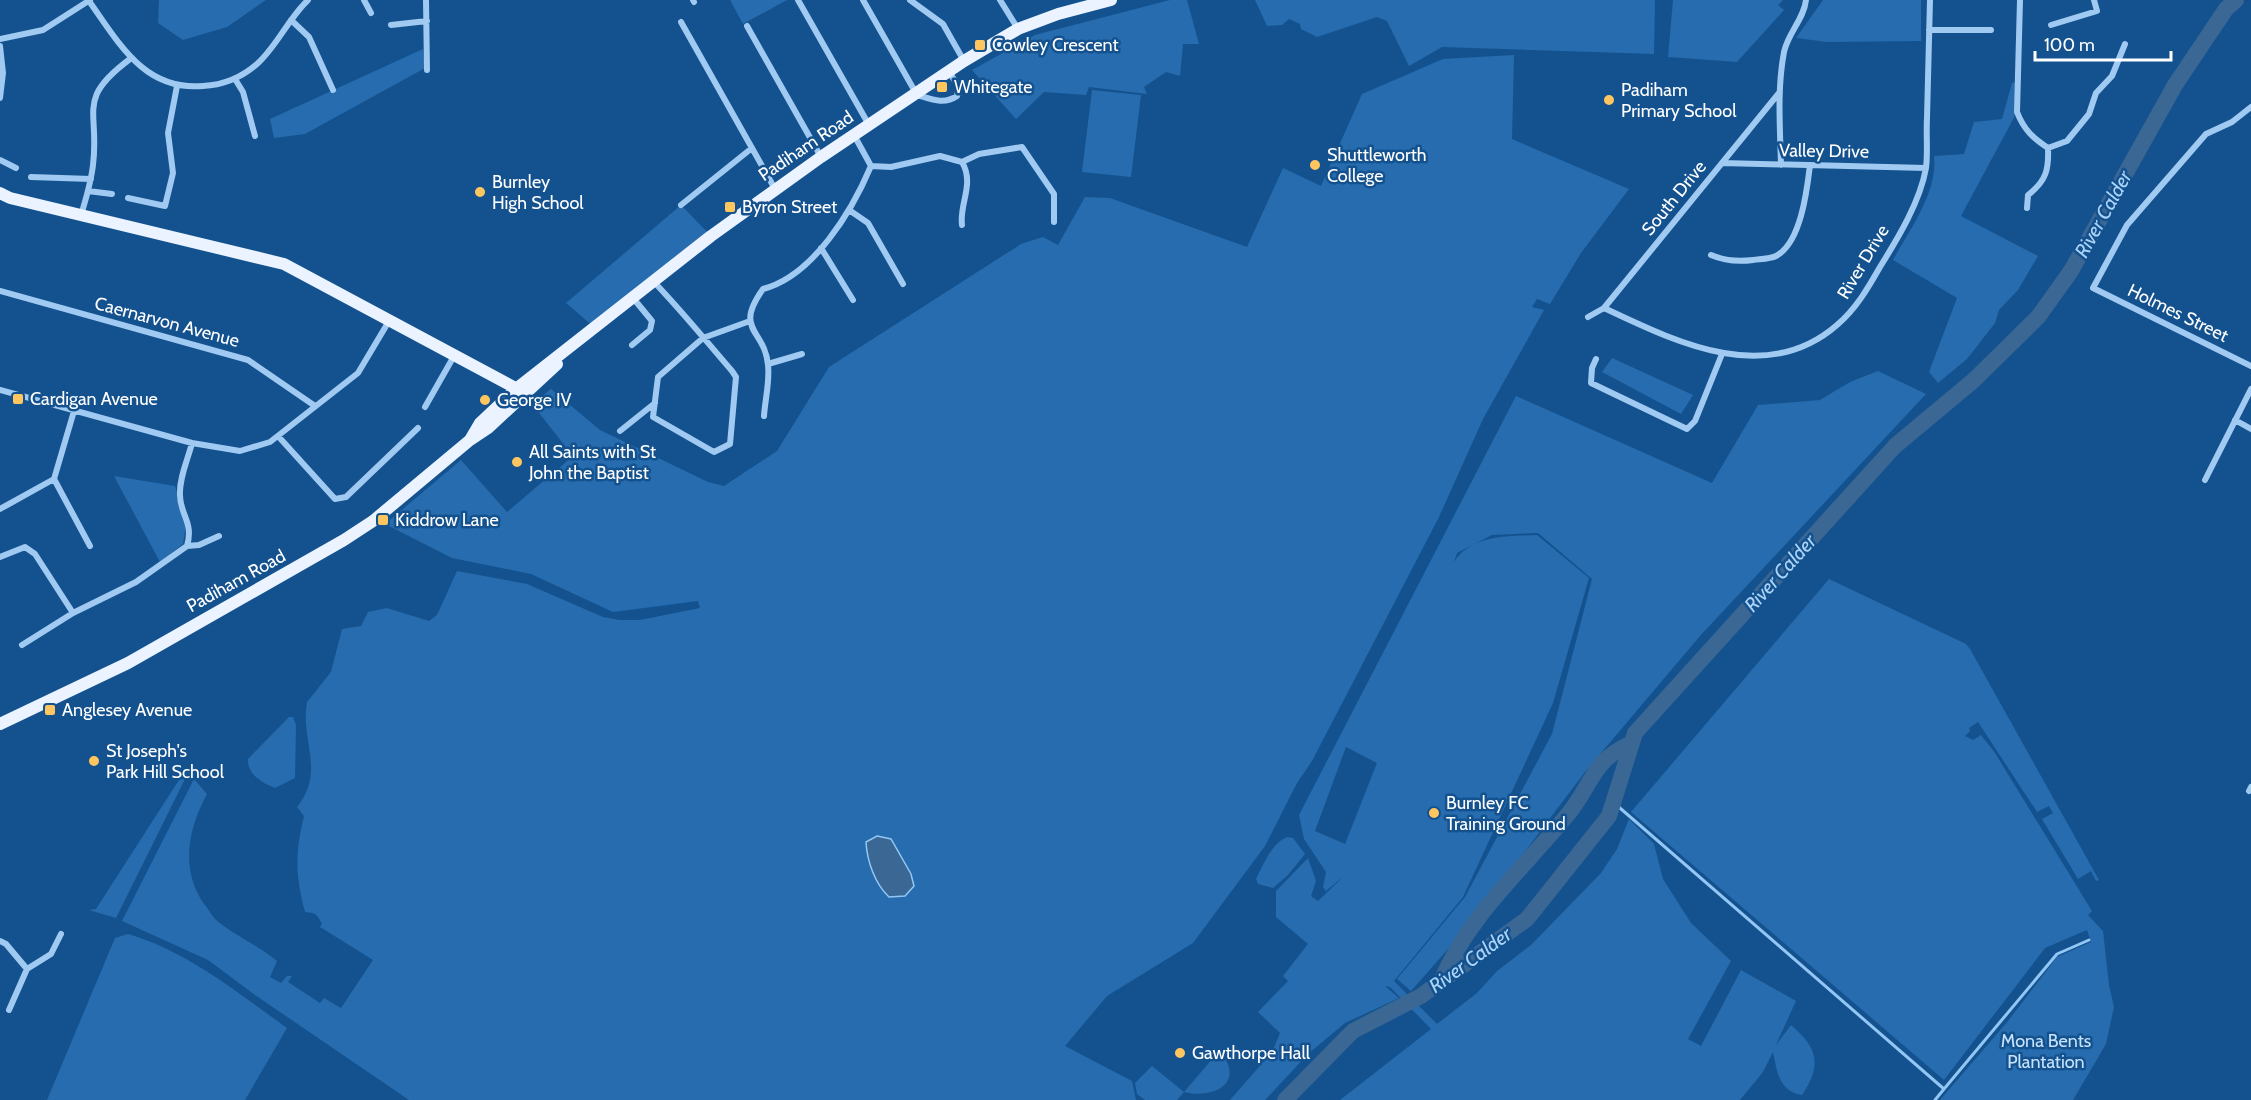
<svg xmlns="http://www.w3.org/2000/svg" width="2251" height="1100" viewBox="0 0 2251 1100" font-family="Cabin,sans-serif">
  <rect width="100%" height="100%" fill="#14528f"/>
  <path fill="#266cae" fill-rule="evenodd" d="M 159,0 L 266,0 L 227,27 L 183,40 L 158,23 Z
    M 730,0 L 787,0 L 743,24 Z
    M 1170,0 L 1187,0 L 1199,44 L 1183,44 L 1180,76 L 1166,72 L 1144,87 L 1147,94 L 1089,87 L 1086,95 L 1044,92 L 1016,119 L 972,70 L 1035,35 Z
    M 1255,0 L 1655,0 L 1654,54 L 1442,47 L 1409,66 L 1387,21 L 1377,17 L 1317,37 L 1301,29 L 1300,24 L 1289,19 L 1282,25 L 1267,26 Z
    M 1673,0 L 1783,0 L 1778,5 L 1784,10 L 1737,62 L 1668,57 Z
    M 1823,0 L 1921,0 L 1921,41 L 1827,42 L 1796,38 Z
    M 423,49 L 425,68 L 305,134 L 274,138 L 270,119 Z
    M 1514,55 L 1512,139 L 1629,189 L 1581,253 L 1550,304 L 1537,299 L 1532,307 L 1544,310 L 1483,419 L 1439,517 L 1312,761 L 1297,783 L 1265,846 L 1193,943 L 1107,996 L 1065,1046 L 1132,1081 L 1136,1100 L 409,1100 L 255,995 L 208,960 L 122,921 L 194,779 L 207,794 C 188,829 180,869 204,904 C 208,908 211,915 215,919 C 233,935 258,945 277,961 L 270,977 L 281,983 L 287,976 L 292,976 L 288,982 L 320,1003 L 324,998 L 341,1008 L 373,960 L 320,927 L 322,924 C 317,914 316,913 305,912 C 295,874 295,853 304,816 L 297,807 C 326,771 300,741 307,702 L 331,672 L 342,629 L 361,626 L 368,612 L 387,608 L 429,621 L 437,615 L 457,571 L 527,584 L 603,617 L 619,620 L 640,620 L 700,608 L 698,601 L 613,612 L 531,574 L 452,558 L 385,524 L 461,460 L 507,512 L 573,456 L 532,404 L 551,389 L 600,430 L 708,482 L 724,486 L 777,451 L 829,367 L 1021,244 L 1043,237 L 1058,245 L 1085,197 L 1110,198 L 1247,247 L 1283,168 L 1321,186 L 1362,94 L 1443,59 Z
    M 2017,82 L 2017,112 L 1961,216 L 2038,256 L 2018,290 L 1999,310 L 1995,323 L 1967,359 L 1938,383 L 1929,372 L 1957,298 L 1893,260 C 1910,229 1938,192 1934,156 L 1964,154 L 1974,122 L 2002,119 L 2012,83 Z
    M 1092,90 L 1141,95 L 1131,177 L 1082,172 Z
    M 681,205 L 711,236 L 594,327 L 566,303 Z
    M 1612,358 L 1693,395 L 1681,414 L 1602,372 Z
    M 1878,371 L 1926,394 L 1700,636 L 1585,772 L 1471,923 L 1411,991 L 1397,979 L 1465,897 L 1552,734 L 1592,579 L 1538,533 L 1492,535 L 1457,553 L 1454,562 C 1471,535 1508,536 1537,535 L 1589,578 L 1553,703 L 1463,897 L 1394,981 L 1437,1024 L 1477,993 L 1497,971 L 1531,945 L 1601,873 L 1617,849 L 1629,819 L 1654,844 L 1663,879 L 1691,923 L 1731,961 L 1688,1039 L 1701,1046 L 1741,970 L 1796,1001 L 1776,1045 L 1791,1025 C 1818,1048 1822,1065 1802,1095 C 1778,1091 1777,1070 1773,1052 L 1763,1072 L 1740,1100 L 1340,1100 L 1431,1029 L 1390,987 L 1385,986 L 1399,998 L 1345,1023 L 1308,1054 L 1265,1100 L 1230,1100 L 1272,1052 L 1280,1033 L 1258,1012 L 1288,981 L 1283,976 L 1308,944 L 1276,917 L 1276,891 L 1308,858 L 1316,881 L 1311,896 L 1318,901 L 1344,876 L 1326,891 L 1323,887 L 1326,872 L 1304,839 L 1299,815 L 1516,396 L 1712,483 L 1758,405 L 1820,400 L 1850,382 ZM 1346,747 L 1377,763 L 1345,844 L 1315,831 Z
    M 114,476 L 175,486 L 186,525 L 183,544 L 160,562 Z
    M 1829,579 L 1966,644 L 1970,649 L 2099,880 L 2096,881 L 2091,871 L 2078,879 L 2042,819 L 2053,813 L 2049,806 L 2037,812 L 1978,722 L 1969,728 L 1970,731 L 1965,736 L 1973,740 L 1981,735 L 1995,753 L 2092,911 L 2088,915 L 2103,931 L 2109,985 L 2114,1007 L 2106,1044 L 2073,1100 L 1940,1100 L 2008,1021 L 2057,957 L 2091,942 L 2087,930 L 2045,948 L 1944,1080 L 1631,812 Z
    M 289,717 L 293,717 L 296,725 L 295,778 L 275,788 C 262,783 247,774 248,759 Z
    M 186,769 L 188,773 L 116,918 L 89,910 L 96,909 Z
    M 1287,837 L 1293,838 L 1305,854 L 1288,875 L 1273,888 L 1258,884 L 1256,879 C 1263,865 1272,843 1287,837 Z
    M 128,934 C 187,951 238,993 287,1028 L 245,1100 L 47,1100 L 115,938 Z
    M 1219,1051 C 1246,1080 1217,1100 1184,1092 L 1177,1100 L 1145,1100 L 1137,1094 L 1135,1083 L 1152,1066 L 1184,1092 Z"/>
  <path fill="#3a6793" stroke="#92c6f4" stroke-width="1.5" d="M 877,836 L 891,839 L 911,874 L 914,886 L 905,896 L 889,897 C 875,884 867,861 866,842 Z"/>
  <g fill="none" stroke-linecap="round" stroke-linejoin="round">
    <path stroke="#92c6f4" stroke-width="3" d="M 1613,802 L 1944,1089 L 1935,1100
      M 1944,1089 L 2057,954 L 2089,940"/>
    <path stroke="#3a6793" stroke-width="16" d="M 1441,981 C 1469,915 1524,868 1569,813 C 1593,783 1592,760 1632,743
      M 1285,1100 L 1353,1031 L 1421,996 L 1527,919 L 1609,816 L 1635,733 L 1895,446 L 1974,380 L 2038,317 L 2071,271 L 2175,85 L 2226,9 L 2236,0"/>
    <path stroke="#a0caf1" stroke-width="6" d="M 364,0 L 371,13
      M 426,0 L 427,70
      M 693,0 L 694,2
      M 798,0 L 869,125
      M 863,0 L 917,95 C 931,99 944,105 957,96 L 959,87 L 949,72
      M 910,0 L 943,24 L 964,61
      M 1000,0 L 1018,29
      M 2020,0 L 2017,112 C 2024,130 2033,138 2048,148 C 2049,170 2046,181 2028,195 L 2027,208
      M 89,1 C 119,43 144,91 203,86 C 223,85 241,78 257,64 C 277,46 288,19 308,0
      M 291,20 L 309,37 L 333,90
      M 681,22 L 775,189
      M 391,25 L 427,21
      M 2051,25 L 2097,11 L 2094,0
      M 747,26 L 821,157
      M 1929,30 L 1991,30
      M 0,39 L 43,30 L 90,0
      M 0,46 L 3,73 L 0,98
      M 235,79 L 243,92 L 255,136
      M 2251,107 L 2232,122 L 2206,134 L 2127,225 L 2093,288 L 2251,366
      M 2048,148 L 2067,141 L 2089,114 L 2096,93 L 2112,76 L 2125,44
      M 0,160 L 16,168
      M 962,162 L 979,154 L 1022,147 L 1054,194 L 1054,222
      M 1722,163 L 1926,168
      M 1781,165 C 1780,127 1777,89 1784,52 C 1788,33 1804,19 1806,0
      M 871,166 L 891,167 L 940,156 L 962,162
      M 31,177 L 91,179
      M 88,191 L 112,194
      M 128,198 L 165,206 L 173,173 L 168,133 L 177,86
      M 681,205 L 752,148
      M 849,210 L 868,223 L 903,284
      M 81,215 C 86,199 91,182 93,165 C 100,110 75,100 130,59
      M 962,225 C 959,204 975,184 962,162
      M 821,248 L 853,300
      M 1711,255 C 1725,261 1738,262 1753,260 C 1760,259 1770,259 1776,256 C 1801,243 1807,190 1810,165
      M 653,281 C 681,310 706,341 732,371 L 736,377 L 730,444 L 714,452 L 653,417 L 658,377 L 703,338 L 750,321
      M 0,291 L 248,360 L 315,406
      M 1604,308 C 1676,342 1766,387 1837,325 C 1856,309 1868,288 1880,267 C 1898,238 1920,202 1926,168 C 1928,152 1926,134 1927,118 C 1928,79 1929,39 1930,0
      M 1588,317 L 1604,308 L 1779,93
      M 632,345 L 650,330 L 652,321 L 633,298
      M 1596,359 L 1592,368 L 1591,383 L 1687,429 L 1695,421 L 1722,354
      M 768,364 L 802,354
      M 0,390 L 192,443 L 240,451 L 270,442 L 358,373 L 389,321
      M 425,407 L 454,356
      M 764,416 C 765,400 770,381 768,365 C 765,329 733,331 763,289 C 813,276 852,211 871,166 L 854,135
      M 2235,420 L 2251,429
      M 620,431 L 655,403
      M 278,436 L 335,499 L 346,497 L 418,428
      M 54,479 L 90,546
      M 2205,480 L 2251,389
      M 0,509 L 54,479 L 74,411
      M 187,546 L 199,545 L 219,536
      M 0,557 L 25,547 L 35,554 L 73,613
      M 22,645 L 73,613 L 136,582 L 187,546 C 194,522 180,515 180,495 C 179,478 188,459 192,443
      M 2249,791 L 2251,787
      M 0,941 L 6,944 L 27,969 L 9,1010
      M 27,969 L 51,954 L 61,934"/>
    <path stroke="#eaf3ff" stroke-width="12" d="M 0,193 L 10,198 L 284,264 L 523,392
      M 470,440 L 480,423 L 516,389 L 711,236 L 821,157 L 964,61 L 1018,29 L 1058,14 L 1111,0
      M 0,724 L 128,663 L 344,540 L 373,521 L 470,440 L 488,428 L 557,364"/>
  </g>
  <g fill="#ffc660" stroke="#14528f" stroke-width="2">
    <rect x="974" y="39" width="12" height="12" rx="3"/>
    <rect x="936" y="81" width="12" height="12" rx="3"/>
    <circle cx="1609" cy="100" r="6"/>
    <circle cx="1315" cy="165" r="6"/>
    <circle cx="480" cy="192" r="6"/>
    <rect x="724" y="201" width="12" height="12" rx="3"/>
    <rect x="12" y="393" width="12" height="12" rx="3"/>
    <circle cx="485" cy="400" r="6"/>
    <circle cx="517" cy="462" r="6"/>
    <rect x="377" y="514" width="12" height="12" rx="3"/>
    <rect x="44" y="704" width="12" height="12" rx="3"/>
    <circle cx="94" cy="761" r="6"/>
    <circle cx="1434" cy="813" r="6"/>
    <circle cx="1180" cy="1053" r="6"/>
  </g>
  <g text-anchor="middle" stroke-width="5" stroke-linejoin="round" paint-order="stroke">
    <g font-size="18" fill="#fff" stroke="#14528f" text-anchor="start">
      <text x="992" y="51">Cowley Crescent</text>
      <text x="954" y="93">Whitegate</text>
      <text x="1621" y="96">Padiham<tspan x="1621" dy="21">Primary School</tspan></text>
      <text x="1327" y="161">Shuttleworth<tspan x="1327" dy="21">College</tspan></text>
      <text x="492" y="188">Burnley<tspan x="492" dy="21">High School</tspan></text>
      <text x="742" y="213">Byron Street</text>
      <text x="30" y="405">Cardigan Avenue</text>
      <text x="497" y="406">George IV</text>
      <text x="529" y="458">All Saints with St<tspan x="529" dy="21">John the Baptist</tspan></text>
      <text x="395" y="526">Kiddrow Lane</text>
      <text x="62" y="716">Anglesey Avenue</text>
      <text x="106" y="757">St Joseph's<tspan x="106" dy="21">Park Hill School</tspan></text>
      <text x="1446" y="809">Burnley FC<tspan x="1446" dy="21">Training Ground</tspan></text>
      <text x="1192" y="1059">Gawthorpe Hall</text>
    </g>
    <g font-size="18" fill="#fff" stroke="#14528f">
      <text transform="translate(806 146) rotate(-34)" y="6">Padiham Road</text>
      <text transform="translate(1824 151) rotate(1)" y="6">Valley Drive</text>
      <text transform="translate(1674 198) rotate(-51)" y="6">South Drive</text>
      <text transform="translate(1863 262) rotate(-59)" y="6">River Drive</text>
      <text transform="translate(2178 313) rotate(26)" y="6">Holmes Street</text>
      <text transform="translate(167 322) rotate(15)" y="6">Caernarvon Avenue</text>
      <text transform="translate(236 581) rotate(-29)" y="6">Padiham Road</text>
    </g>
    <g font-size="18" fill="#c7e2fc" stroke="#14528f">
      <text x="2046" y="1047">Mona Bents<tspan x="2046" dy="21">Plantation</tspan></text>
    </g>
    <g font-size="20" font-style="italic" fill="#acd4f8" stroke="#14528f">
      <text transform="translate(2103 214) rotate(-61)" y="7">River Calder</text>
      <text transform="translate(1780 573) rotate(-48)" y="7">River Calder</text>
      <text transform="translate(1470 960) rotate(-36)" y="7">River Calder</text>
    </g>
  </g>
  <path d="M2035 51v9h136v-9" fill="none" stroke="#ffffff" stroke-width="3"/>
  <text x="2044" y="51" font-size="18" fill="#ffffff" stroke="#14528f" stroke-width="4.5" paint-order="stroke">100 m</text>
</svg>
